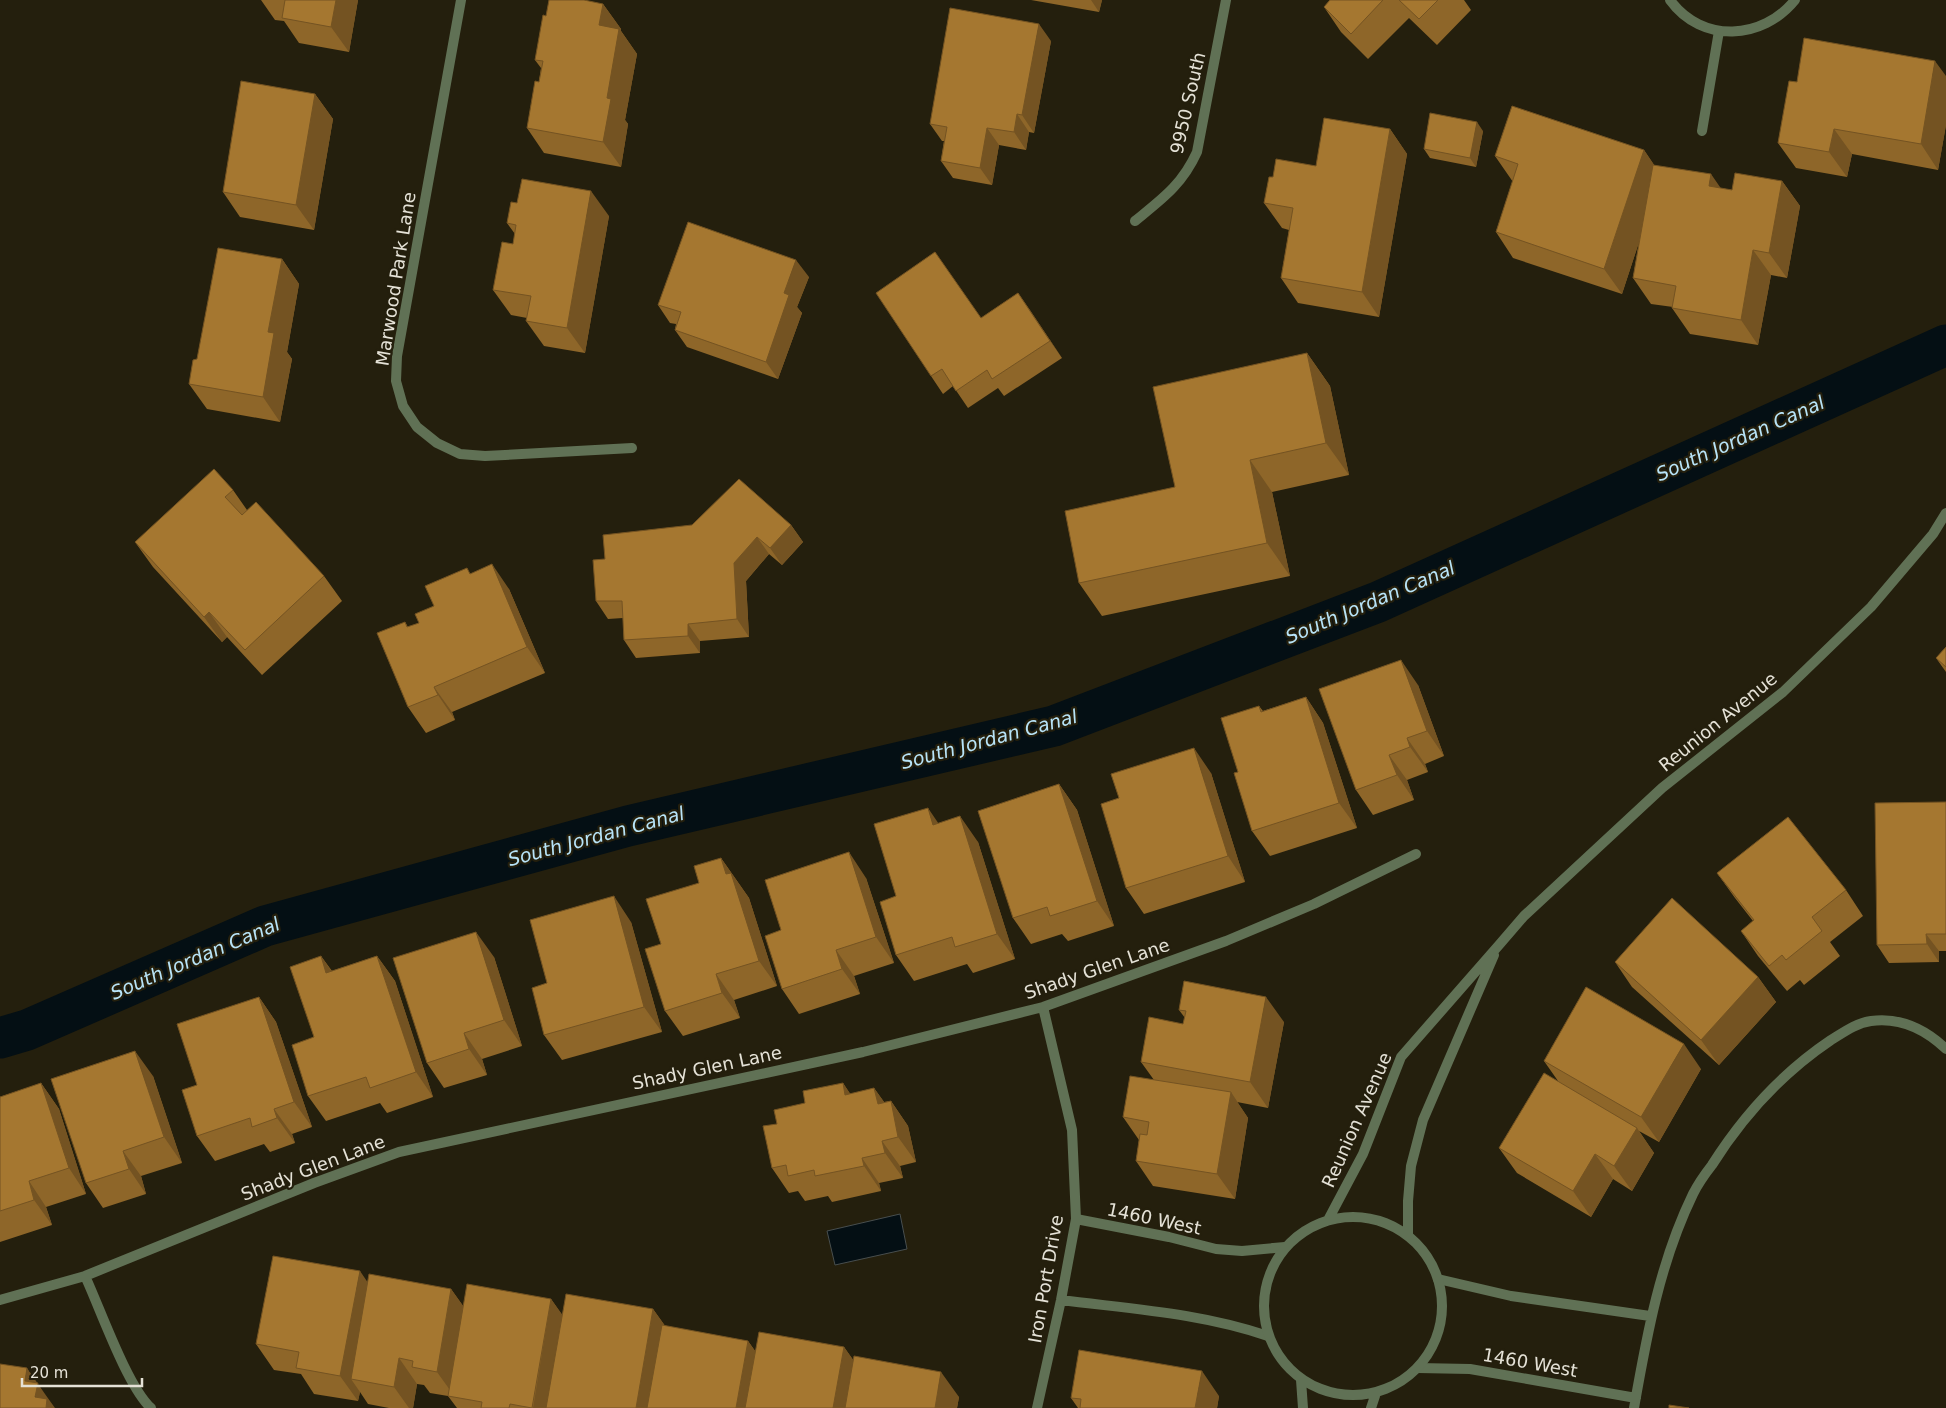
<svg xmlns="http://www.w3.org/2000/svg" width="1946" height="1408" viewBox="0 0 1946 1408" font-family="'DejaVu Sans',sans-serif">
  <rect width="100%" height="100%" fill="#241f0d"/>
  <path fill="#040f14" stroke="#484e4e" d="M 900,1214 L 907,1249 L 835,1265 L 827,1231 Z"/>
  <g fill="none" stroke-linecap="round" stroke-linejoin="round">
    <path stroke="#040f14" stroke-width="41" d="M 0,1038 L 27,1030 L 265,926 L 628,826 L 1054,726 L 1378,602 L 1946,345"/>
    <path stroke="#607155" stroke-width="10" d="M 461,0 L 397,356 L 396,381 L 403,406 L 417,427 L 437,443 L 460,454 L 485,456 L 632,448
      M 1670,0 C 1702,44 1763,40 1795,0
      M 1702,131 L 1719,31
      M 1135,221 C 1162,199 1182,185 1197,152 L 1226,0
      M 1076,1219 L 1169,1237 L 1216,1249 L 1242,1251 L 1285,1247
      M 85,1276 C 100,1308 127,1386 151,1408
      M 1438,1279 L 1511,1296 L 1650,1316
      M 0,1300 L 85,1276 L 314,1183 L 399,1152 L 863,1052 L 1043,1007 L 1226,941 L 1314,904 L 1416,854
      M 1061,1300 C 1131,1309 1201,1313 1268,1336
      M 1418,1368 L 1470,1369 L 1636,1398
      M 1037,1408 L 1061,1300 L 1076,1219 L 1072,1130 L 1043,1007
      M 1634,1408 C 1647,1334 1660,1262 1693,1194 C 1698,1184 1705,1174 1712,1165 C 1743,1116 1782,1073 1831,1040 C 1844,1032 1856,1023 1871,1021 C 1901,1017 1925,1029 1946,1049"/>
    <path stroke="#607155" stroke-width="10" d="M1264 1306a89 89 0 1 1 178 0a89 89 0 1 1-178 0Z
      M 1328,1220 L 1363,1154 L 1401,1057 L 1499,945 L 1524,916 L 1662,788 L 1783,692 L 1871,607 L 1933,534 L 1946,513
      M 1408,1235 L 1408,1201 L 1411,1166 L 1423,1120 L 1494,955
      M 1301,1380 L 1303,1408
      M 1371,1408 L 1376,1393"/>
  </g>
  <path fill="#8e6629" d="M 261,0 L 358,0 L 349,52 L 299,43 L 284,21 L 275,20 Z
    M 1031,0 L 1102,0 L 1099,12 Z
    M 1330,0 L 1464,0 L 1471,10 L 1437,45 L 1409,18 L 1368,59 L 1341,32 L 1324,7 Z
    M 603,4 L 621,29 L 621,31 L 637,54 L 625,120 L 628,124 L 621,167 L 544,153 L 527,128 L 539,82 L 541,68 L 535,60 L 546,16 Z
    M 1051,41 L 1034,133 L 1029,132 L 1026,150 L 999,145 L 992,185 L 953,178 L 941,161 L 944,141 L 942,141 L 930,124 Z
    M 1946,76 L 1946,125 L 1938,170 L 1852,154 L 1847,177 L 1796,168 L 1778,143 L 1797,82 Z
    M 315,94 L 333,119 L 314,230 L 240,217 L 223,192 Z
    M 1390,129 L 1407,154 L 1379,317 L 1298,303 L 1281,278 L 1289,230 L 1282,228 L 1264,203 L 1273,177 L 1316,166 Z
    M 1483,131 L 1476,167 L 1430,158 L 1424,149 Z
    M 1644,150 L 1654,165 L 1720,188 L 1732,190 L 1782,181 L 1800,206 L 1787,278 L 1771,275 L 1758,345 L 1690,334 L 1672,308 L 1673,307 L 1651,304 L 1633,278 L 1639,242 L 1622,294 L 1513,258 L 1496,232 L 1513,182 L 1495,156 Z
    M 609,216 L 585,353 L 544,346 L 526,321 L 527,318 L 511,315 L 493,290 L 513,244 L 515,234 L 507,223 Z
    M 282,259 L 299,284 L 287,352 L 292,359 L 280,422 L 207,409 L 189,384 L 197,359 Z
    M 809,277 L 797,307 L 802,313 L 778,379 L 687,347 L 675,330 L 676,324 L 670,323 L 658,305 Z
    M 1018,293 L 1062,358 L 1004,396 L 998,388 L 968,408 L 953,386 L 943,394 L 931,376 L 981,318 Z
    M 1307,353 L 1330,386 L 1349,475 L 1272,492 L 1290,576 L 1102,616 L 1079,583 Z
    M 233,490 L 247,510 L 324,576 L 342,601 L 262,675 L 227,637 L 222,642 L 153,567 L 135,542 Z
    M 692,525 L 791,525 L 803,542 L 782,565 L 769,554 L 746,581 L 749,637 L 700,641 L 700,653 L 636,658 L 624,640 L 623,618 L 608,619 L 596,601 L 605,559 Z
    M 471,573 L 509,589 L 545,673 L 452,712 L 455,720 L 426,733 L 408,707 L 405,622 L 408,627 L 419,623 L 434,606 Z
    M 1946,647 L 1946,672 L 1936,658 Z
    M 1418,685 L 1444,756 L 1425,764 L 1428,772 L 1407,780 L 1414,800 L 1373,815 L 1356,790 Z
    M 1306,697 L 1323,723 L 1357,828 L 1270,856 L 1252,831 L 1238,772 L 1259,706 L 1263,711 Z
    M 1211,773 L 1245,882 L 1144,914 L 1126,888 Z
    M 1059,784 L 1077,810 L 1114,926 L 1068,941 L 1062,934 L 1031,944 L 1013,918 Z
    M 1946,802 L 1946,951 L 1939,951 L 1939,962 L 1889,963 L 1877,945 Z
    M 939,823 L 978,842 L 1015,959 L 973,973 L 967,964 L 914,981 L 896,955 L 896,896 Z
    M 721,858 L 749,898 L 777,986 L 734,1000 L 740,1018 L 683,1036 L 665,1011 L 661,944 L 699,883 Z
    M 1717,873 L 1846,890 L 1863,916 L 1830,942 L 1840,956 L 1804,985 L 1800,980 L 1787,991 L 1758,956 L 1741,931 L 1753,921 L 1735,898 Z
    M 866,878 L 894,963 L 854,976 L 860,994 L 799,1014 L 782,989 L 781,930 Z
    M 631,922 L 662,1032 L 562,1060 L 544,1035 L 547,983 Z
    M 321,956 L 332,971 L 377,956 L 395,981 L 433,1097 L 387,1113 L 380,1103 L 326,1121 L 308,1096 Z
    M 494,957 L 522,1046 L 482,1059 L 487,1075 L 444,1088 L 427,1063 Z
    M 1615,962 L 1758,977 L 1776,1002 L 1719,1065 L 1632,987 Z
    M 259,997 L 276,1022 L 312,1127 L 292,1134 L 295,1143 L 270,1152 L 264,1144 L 215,1161 L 197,1136 L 197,1085 Z
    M 1179,1010 L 1284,1022 L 1268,1108 L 1237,1102 L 1248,1118 L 1235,1199 L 1153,1186 L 1136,1161 L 1139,1140 L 1123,1117 L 1154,1080 L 1141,1062 L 1183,1024 L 1185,1018 Z
    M 1544,1061 L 1701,1069 L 1659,1142 L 1639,1131 L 1654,1153 L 1632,1191 L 1613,1179 L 1591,1217 L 1517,1173 L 1499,1148 L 1558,1081 Z
    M 153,1076 L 182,1163 L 141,1176 L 146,1194 L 103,1208 L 86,1183 Z
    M 41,1083 L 59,1109 L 86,1194 L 46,1207 L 52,1225 L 0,1242 L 0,1097 Z
    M 843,1083 L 850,1094 L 874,1088 L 884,1102 L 891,1101 L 908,1126 L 916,1162 L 900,1166 L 903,1178 L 879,1183 L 881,1191 L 832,1202 L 828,1196 L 805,1201 L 798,1191 L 789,1193 L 772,1168 L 777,1124 L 805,1103 Z
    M 368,1283 L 451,1289 L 463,1306 L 551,1299 L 562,1315 L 653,1309 L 665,1326 L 748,1341 L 755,1351 L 844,1347 L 853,1360 L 959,1397 L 957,1408 L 457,1408 L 448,1396 L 430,1393 L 424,1385 L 417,1384 L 413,1408 L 389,1408 L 368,1404 L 360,1392 L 358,1401 L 314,1394 L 301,1374 L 274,1370 L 256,1344 Z
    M 1219,1396 L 1217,1408 L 1078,1408 L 1071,1398 Z"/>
  <path fill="#745322" d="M 336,0 L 358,0 L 349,52 L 331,27 Z
    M 1091,0 L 1102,0 L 1099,12 Z
    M 603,4 L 621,29 L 621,31 L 637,54 L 625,120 L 628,124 L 621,167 L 603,142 L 607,98 L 599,25 Z
    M 1039,24 L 1051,41 L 1034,133 L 1022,115 Z
    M 1935,61 L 1946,76 L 1946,125 L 1938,170 L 1921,144 Z
    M 315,94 L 333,119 L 314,230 L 296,205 Z
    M 1017,114 L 1029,132 L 1026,150 L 1014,132 Z
    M 1477,122 L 1483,131 L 1476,167 L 1470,158 Z
    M 987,128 L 999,145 L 992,185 L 980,168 Z
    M 1390,129 L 1407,154 L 1379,317 L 1362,292 Z
    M 1834,129 L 1852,154 L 1847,177 L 1829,152 Z
    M 1644,150 L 1661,175 L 1622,294 L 1604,269 Z
    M 1711,174 L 1729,200 L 1709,186 Z
    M 1782,181 L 1800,206 L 1787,278 L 1769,253 Z
    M 591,191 L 609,216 L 585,353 L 567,328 Z
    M 1753,250 L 1771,275 L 1758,345 L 1741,320 Z
    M 282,259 L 299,284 L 287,352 L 292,359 L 280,422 L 263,397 L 268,332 Z
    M 796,260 L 809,277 L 797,307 L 802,313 L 778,379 L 766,362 L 784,293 Z
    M 1018,293 L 1030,310 L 1062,358 L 1050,341 Z
    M 1307,353 L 1330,386 L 1349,475 L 1326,443 Z
    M 1250,460 L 1272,492 L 1290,576 L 1267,543 Z
    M 791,525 L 803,542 L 782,565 L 770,548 Z
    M 757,537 L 769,554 L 746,581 L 749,637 L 737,619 L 734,563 Z
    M 492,564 L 509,589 L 545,673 L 527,647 Z
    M 209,612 L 227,637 L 222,642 L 204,617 Z
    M 688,624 L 700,641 L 700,653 L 688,636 Z
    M 1401,660 L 1418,685 L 1444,756 L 1427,731 Z
    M 434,687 L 452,712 L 455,720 L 438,695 Z
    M 1306,697 L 1323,723 L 1357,828 L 1339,803 Z
    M 1407,738 L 1425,764 L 1428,772 L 1410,747 Z
    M 1194,748 L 1211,773 L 1245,882 L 1228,856 Z
    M 1389,755 L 1407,780 L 1414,800 L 1397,775 Z
    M 1059,784 L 1077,810 L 1114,926 L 1097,901 Z
    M 928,808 L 945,833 L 933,825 Z
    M 960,816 L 978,842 L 1015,959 L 997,934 Z
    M 849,852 L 866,878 L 894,963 L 876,937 Z
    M 721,858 L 749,898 L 777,986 L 759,961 L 726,874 Z
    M 614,896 L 631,922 L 662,1032 L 644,1007 Z
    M 476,932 L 494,957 L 522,1046 L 504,1020 Z
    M 1926,934 L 1939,951 L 1939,962 L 1927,944 Z
    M 836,950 L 854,976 L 860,994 L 842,969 Z
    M 321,956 L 339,982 L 326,973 Z
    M 377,956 L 395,981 L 433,1097 L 416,1072 Z
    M 716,974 L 734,1000 L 740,1018 L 722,993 Z
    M 1758,977 L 1776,1002 L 1719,1065 L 1701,1040 Z
    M 259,997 L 276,1022 L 312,1127 L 294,1102 Z
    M 1266,997 L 1284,1022 L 1268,1108 L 1250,1082 Z
    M 464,1033 L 482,1059 L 487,1075 L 469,1049 Z
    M 1684,1044 L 1701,1069 L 1659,1142 L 1641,1117 Z
    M 135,1051 L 153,1076 L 182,1163 L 164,1137 Z
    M 41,1083 L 59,1109 L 86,1194 L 69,1168 Z
    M 843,1083 L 860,1108 L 845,1095 Z
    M 874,1088 L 892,1113 L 878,1104 Z
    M 1231,1092 L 1248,1118 L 1235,1199 L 1217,1174 Z
    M 891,1101 L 908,1126 L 916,1162 L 898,1137 Z
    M 274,1109 L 292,1134 L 295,1143 L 277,1118 Z
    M 1637,1128 L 1654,1153 L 1632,1191 L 1614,1166 Z
    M 882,1141 L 900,1166 L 903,1178 L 885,1153 Z
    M 123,1151 L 141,1176 L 146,1194 L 129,1169 Z
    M 1595,1154 L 1613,1179 L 1591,1217 L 1573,1191 Z
    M 862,1158 L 879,1183 L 881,1191 L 864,1166 Z
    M 29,1181 L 46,1207 L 52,1225 L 34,1200 Z
    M 360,1271 L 377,1296 L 351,1379 L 360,1392 L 358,1401 L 340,1376 Z
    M 451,1289 L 469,1314 L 455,1397 L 437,1372 Z
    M 551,1299 L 569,1324 L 554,1408 L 533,1408 Z
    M 653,1309 L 671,1334 L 658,1408 L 636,1408 Z
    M 748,1341 L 766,1366 L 758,1408 L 736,1408 Z
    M 844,1347 L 862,1372 L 855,1408 L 833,1408 Z
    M 399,1358 L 417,1384 L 413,1408 L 409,1408 L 394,1387 Z
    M 27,1368 L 45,1394 L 55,1408 L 43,1408 L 25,1381 Z
    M 1202,1371 L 1219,1396 L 1217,1408 L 1195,1408 Z
    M 941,1372 L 959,1397 L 957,1408 L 935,1408 Z"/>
  <path fill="#a57730" stroke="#745322" d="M 285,0 L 336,0 L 331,27 L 282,18 Z
    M 549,0 L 584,0 L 603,4 L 599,25 L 619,29 L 607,98 L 611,99 L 603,142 L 527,128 L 535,81 L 539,82 L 543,61 L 535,60 L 543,15 L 546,16 Z
    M 1330,0 L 1383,0 L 1351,34 L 1324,7 Z
    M 1399,0 L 1438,0 L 1419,19 Z
    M 950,8 L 1039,24 L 1022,115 L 1017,114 L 1014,132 L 987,128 L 980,168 L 941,161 L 947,127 L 930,124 Z
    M 1804,38 L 1935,61 L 1921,144 L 1834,129 L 1829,152 L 1778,143 L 1789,81 L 1797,82 Z
    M 241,81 L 315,94 L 296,205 L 223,192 Z
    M 1512,106 L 1644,150 L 1604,269 L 1496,232 L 1518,164 L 1495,156 Z
    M 1430,113 L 1477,122 L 1470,158 L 1424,149 Z
    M 1324,118 L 1390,129 L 1362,292 L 1281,278 L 1293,208 L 1264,203 L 1269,177 L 1273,177 L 1276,159 L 1316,166 Z
    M 1653,165 L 1711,174 L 1709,186 L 1732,190 L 1735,173 L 1782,181 L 1769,253 L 1753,250 L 1741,320 L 1672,308 L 1676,286 L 1633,278 Z
    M 522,179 L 591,191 L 567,328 L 526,321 L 531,296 L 493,290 L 502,242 L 513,244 L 516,225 L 507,223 L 511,202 L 517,203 Z
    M 688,222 L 796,260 L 784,293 L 789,295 L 766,362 L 675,330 L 681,312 L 658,305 Z
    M 218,248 L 282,259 L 268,332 L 274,333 L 263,397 L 189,384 L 193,360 L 197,359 Z
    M 935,252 L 981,318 L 1018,293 L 1050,341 L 992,379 L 987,370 L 956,391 L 942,369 L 931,376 L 876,293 Z
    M 1307,353 L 1326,443 L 1250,460 L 1267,543 L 1079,583 L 1065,511 L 1175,487 L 1153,387 Z
    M 214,469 L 233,490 L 225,497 L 242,515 L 256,502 L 324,576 L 245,650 L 209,612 L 204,617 L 135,542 Z
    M 739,479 L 791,525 L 770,548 L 757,537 L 734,563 L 737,619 L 688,624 L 688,636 L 624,640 L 622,601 L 596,601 L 593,560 L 605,559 L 603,535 L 692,525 Z
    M 492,564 L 527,647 L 434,687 L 438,695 L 408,707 L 377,633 L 405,622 L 407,627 L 419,623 L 415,614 L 434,606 L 425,586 L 467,568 L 470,574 Z
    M 1946,647 L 1946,667 L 1936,658 Z
    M 1401,660 L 1427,731 L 1407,738 L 1410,747 L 1389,755 L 1397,775 L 1356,790 L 1319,689 Z
    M 1306,697 L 1339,803 L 1252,831 L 1234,773 L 1238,772 L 1221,718 L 1259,706 L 1261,712 Z
    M 1194,748 L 1228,856 L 1126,888 L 1101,804 L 1119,798 L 1111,774 Z
    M 1059,784 L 1097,901 L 1050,916 L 1047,907 L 1013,918 L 978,811 Z
    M 1946,802 L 1946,934 L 1926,934 L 1927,944 L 1877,945 L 1875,803 Z
    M 928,808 L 933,825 L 960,816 L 997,934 L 955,947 L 952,937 L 896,955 L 880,902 L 896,896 L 874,824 Z
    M 1788,817 L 1846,890 L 1812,917 L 1822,931 L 1786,960 L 1782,955 L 1769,966 L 1741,931 L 1754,920 L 1717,873 Z
    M 849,852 L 876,937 L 836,950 L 842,969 L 782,989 L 765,936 L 781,930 L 765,880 Z
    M 721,858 L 726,874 L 731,873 L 759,961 L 716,974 L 722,993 L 665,1011 L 645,949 L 661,944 L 646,899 L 699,883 L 694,866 Z
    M 614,896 L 644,1007 L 544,1035 L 532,988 L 547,983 L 530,920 Z
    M 1672,898 L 1758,977 L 1701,1040 L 1615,962 Z
    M 476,932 L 504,1020 L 464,1033 L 469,1049 L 427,1063 L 393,958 Z
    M 321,956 L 326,973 L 377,956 L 416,1072 L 370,1088 L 366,1077 L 308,1096 L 292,1045 L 314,1037 L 290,967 Z
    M 1184,981 L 1266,997 L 1250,1082 L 1141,1062 L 1149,1017 L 1183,1024 L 1186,1011 L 1179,1010 Z
    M 1586,987 L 1684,1044 L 1641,1117 L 1544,1061 Z
    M 259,997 L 294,1102 L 274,1109 L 277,1118 L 252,1127 L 250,1118 L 197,1136 L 182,1090 L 197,1085 L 177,1024 Z
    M 135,1051 L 164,1137 L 123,1151 L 129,1169 L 86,1183 L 51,1079 Z
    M 1544,1073 L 1637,1128 L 1614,1166 L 1595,1154 L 1573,1191 L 1499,1148 Z
    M 1130,1076 L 1231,1092 L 1217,1174 L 1136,1161 L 1140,1134 L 1147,1135 L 1149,1122 L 1123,1117 Z
    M 41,1083 L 69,1168 L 29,1181 L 34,1200 L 0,1211 L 0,1097 Z
    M 843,1083 L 845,1095 L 874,1088 L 878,1104 L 891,1101 L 898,1137 L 882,1141 L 885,1153 L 862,1158 L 864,1166 L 815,1176 L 814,1170 L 788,1176 L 786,1165 L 772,1168 L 763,1126 L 777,1124 L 774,1110 L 805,1103 L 803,1091 Z
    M 273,1256 L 360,1271 L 340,1376 L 296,1368 L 299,1352 L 256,1344 Z
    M 369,1274 L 451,1289 L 437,1372 L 412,1367 L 413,1361 L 399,1358 L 394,1387 L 351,1379 Z
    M 467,1284 L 551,1299 L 532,1408 L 510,1404 L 509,1408 L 481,1408 L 482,1402 L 448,1396 Z
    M 566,1294 L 653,1309 L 636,1408 L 546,1408 Z
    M 662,1325 L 748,1341 L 736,1408 L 647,1408 Z
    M 759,1332 L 844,1347 L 833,1408 L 745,1408 Z
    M 1079,1350 L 1202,1371 L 1195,1408 L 1080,1408 L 1081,1399 L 1071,1398 Z
    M 854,1356 L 941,1372 L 935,1408 L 845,1408 Z
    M 0,1364 L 27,1368 L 25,1381 L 38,1383 L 35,1397 L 47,1399 L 46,1408 L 0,1408 Z
    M 1669,1405 L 1689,1408 L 1669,1408 Z"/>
  <g text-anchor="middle" stroke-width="4.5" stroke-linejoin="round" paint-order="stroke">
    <g font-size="18" fill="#e5e2d7" stroke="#241f0d">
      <text transform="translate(1188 103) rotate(-77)" y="6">9950 South</text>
      <text transform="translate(396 279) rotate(-81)" y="6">Marwood Park Lane</text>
      <text transform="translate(1718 722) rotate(-39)" y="6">Reunion Avenue</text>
      <text transform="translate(1097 969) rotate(-19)" y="6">Shady Glen Lane</text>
      <text transform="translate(707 1068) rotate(-12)" y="6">Shady Glen Lane</text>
      <text transform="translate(1357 1120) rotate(-66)" y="6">Reunion Avenue</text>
      <text transform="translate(313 1168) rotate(-21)" y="6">Shady Glen Lane</text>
      <text transform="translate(1154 1219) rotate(12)" y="6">1460 West</text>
      <text transform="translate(1046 1279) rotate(-80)" y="6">Iron Port Drive</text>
      <text transform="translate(1530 1363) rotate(10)" y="6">1460 West</text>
    </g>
    <g font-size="19" font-style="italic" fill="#b8e4f8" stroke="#241f0d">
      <text transform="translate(1740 438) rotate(-24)" y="7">South Jordan Canal</text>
      <text transform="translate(1370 602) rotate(-23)" y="7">South Jordan Canal</text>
      <text transform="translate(989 739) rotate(-15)" y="7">South Jordan Canal</text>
      <text transform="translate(596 836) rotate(-15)" y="7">South Jordan Canal</text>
      <text transform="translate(195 958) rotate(-23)" y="7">South Jordan Canal</text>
    </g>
  </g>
  <path d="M22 1378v8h120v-8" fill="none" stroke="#e5e2d7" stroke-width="2.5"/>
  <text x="30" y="1378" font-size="15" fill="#e5e2d7" stroke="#241f0d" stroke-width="4" paint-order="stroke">20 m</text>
</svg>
